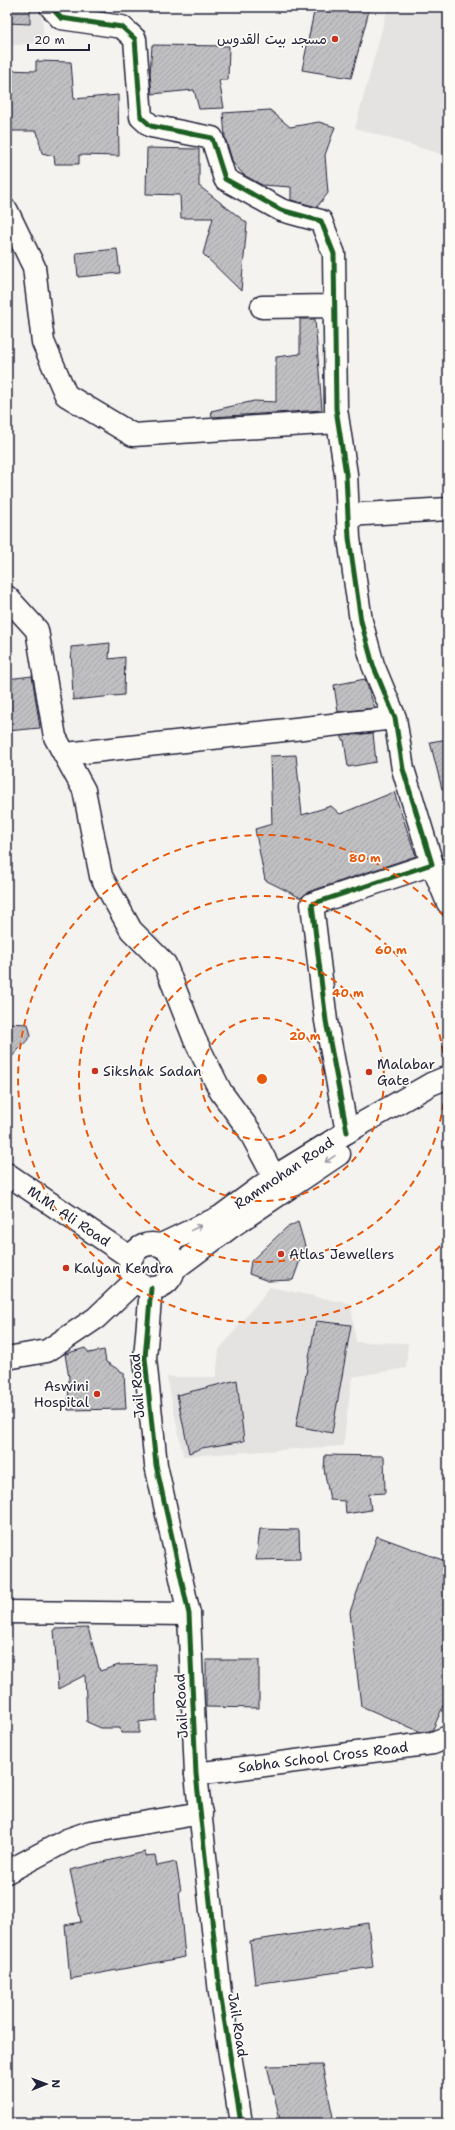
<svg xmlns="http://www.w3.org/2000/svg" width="455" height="2130" viewBox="0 0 455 2130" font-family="'Shantell Sans','Playpen Sans Arabic',sans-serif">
  <defs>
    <pattern id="building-hatch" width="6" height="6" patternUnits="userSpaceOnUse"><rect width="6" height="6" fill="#c0bfc2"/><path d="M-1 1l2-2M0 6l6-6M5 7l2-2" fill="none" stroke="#a5a4a8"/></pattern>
  </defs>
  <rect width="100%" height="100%" fill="#f4f3ef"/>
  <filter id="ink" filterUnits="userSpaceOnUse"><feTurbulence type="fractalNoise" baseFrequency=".025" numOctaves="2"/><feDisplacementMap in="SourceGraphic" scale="8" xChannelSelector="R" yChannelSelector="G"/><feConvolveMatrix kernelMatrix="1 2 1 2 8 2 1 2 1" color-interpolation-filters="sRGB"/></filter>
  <g filter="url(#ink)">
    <path fill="#e4e3e2" d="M 7,7 L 41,7 L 44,42 L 7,46 Z
      M 388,7 L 448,7 L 448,156 L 355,128 Z
      M 270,1287 L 351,1304 L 356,1342 L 408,1343 L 406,1368 L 352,1377 L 343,1446 L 183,1456 L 167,1377 L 216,1377 L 219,1350 Z"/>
    <path fill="url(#building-hatch)" stroke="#22223b" d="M 7,7 L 30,7 L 30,24 L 7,23 Z
      M 315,7 L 370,7 L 351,78 L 302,70 Z
      M 152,45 L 229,46 L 228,80 L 219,80 L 224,108 L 199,109 L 194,90 L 152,94 L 150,74 Z
      M 36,61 L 71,62 L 74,99 L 118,95 L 119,156 L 79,155 L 79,164 L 55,164 L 54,156 L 42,153 L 37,131 L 7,131 L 7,70 L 36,71 Z
      M 270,110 L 290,127 L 319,122 L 335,127 L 325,155 L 328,193 L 317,207 L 291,200 L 291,187 L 262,185 L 244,175 L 233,163 L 225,137 L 223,113 Z
      M 147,148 L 199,149 L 199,186 L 247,223 L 241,291 L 203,254 L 213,218 L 181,218 L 180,195 L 146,194 Z
      M 117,249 L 120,273 L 78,277 L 76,253 Z
      M 300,319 L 315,319 L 322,410 L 212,417 L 211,411 L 254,401 L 276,402 L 276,357 L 300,354 Z
      M 110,643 L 109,659 L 125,657 L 124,695 L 73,700 L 71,647 Z
      M 32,676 L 40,728 L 7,731 L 7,679 Z
      M 365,679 L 375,708 L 338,712 L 334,685 Z
      M 373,733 L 376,762 L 348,767 L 344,740 L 342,740 L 342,736 Z
      M 448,739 L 448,788 L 442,789 L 430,742 Z
      M 296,755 L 302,815 L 331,806 L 340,814 L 394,792 L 416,856 L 308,892 L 301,898 L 265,880 L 255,829 L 272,824 L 270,756 Z
      M 7,1023 L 28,1024 L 31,1036 L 7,1062 Z
      M 298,1222 L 305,1246 L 293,1280 L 268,1281 L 249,1274 L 251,1261 L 286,1228 Z
      M 316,1321 L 351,1325 L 332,1433 L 296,1426 Z
      M 85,1348 L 89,1353 L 104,1350 L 106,1362 L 124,1373 L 126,1409 L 68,1410 L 69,1378 L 65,1354 Z
      M 237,1380 L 244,1441 L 202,1448 L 189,1453 L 177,1395 Z
      M 325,1455 L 384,1456 L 385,1493 L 369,1494 L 371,1510 L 346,1514 L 345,1501 L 330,1500 L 324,1469 Z
      M 260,1529 L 299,1530 L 300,1559 L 256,1560 Z
      M 377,1536 L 448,1562 L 448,1695 L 433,1729 L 430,1731 L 421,1732 L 361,1706 L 350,1612 Z
      M 88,1628 L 100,1671 L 119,1665 L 155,1664 L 156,1720 L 139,1722 L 139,1733 L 121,1733 L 120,1728 L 101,1728 L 87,1722 L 85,1675 L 58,1689 L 54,1629 Z
      M 206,1660 L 259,1660 L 259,1708 L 206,1707 Z
      M 145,1852 L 145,1856 L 155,1855 L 157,1866 L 176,1862 L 181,1891 L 179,1891 L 185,1957 L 70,1979 L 65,1925 L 81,1922 L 70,1870 Z
      M 368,1923 L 373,1967 L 255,1984 L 250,1941 Z
      M 322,2065 L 333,2117 L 314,2123 L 281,2123 L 267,2066 Z"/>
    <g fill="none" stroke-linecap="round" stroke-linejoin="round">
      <defs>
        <path id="street" d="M 51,7 L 61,18 L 122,27 L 135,39 L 141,117 L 151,126 L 212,138 L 225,179 L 281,210 L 321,221 L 334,254 L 336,409 L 346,474 L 349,538 L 361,621 L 373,665 L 395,718 L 403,769 L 432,864 L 312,904 L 326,1021 L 347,1132
          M 7,211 L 34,267 L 43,342 L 66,395 L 133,435 L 337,422
          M 262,307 L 335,306
          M 348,515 L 448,509
          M 7,597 L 37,630 L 55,737 L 84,790 L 101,876 L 131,930 L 165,964 L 195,1040 L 221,1092 L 249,1130 L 274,1177
          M 66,754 L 395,718
          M 432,864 L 448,903
          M 7,1358 L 47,1351 L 96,1318 L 134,1282
          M 7,1612 L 189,1614
          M 196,1774 L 433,1743 L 448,1737
          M 7,1872 L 67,1840 L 90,1832 L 201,1813"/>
        <path id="secondary" d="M 7,1174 L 131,1258
          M130 1266a22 22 0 1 1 44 0a22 22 0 1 1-44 0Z
          M 161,1245 L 220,1217 L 274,1177 L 347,1132 L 431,1084 L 448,1077
          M 173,1270 L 232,1226 L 339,1154
          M 151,1288 L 145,1358 L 156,1465 L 189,1614 L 196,1774 L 220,1993 L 241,2123"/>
      </defs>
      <use href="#street" stroke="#22223b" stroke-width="25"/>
      <use href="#secondary" stroke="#22223b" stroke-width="25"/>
      <use href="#street" stroke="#fdfcf7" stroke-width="22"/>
      <use href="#secondary" stroke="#fdfcf7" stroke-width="22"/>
      <defs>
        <path id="cycleway" d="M 51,7 L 61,18 L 122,27 L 135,39 L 141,117 L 151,126 L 212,138 L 225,179 L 281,210 L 321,221 L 334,254 L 336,409 L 346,474 L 349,538 L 361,621 L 373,665 L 395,718 L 403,769 L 432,864 L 312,904 L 326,1021 L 347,1132
          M 151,1288 L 145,1358 L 156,1465 L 189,1614 L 196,1774 L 220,1993 L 241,2123"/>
      </defs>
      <use href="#cycleway" stroke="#fdfcf7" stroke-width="8"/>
      <use href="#cycleway" stroke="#1b5e20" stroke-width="5"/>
    </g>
    <defs><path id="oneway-shaft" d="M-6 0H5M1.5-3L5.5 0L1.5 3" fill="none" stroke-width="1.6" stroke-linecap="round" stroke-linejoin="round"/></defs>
    <g stroke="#9a9aa2">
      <use href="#oneway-shaft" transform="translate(330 1159) rotate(146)"/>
      <use href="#oneway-shaft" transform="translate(196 1228) rotate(-26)"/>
    </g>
  </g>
  <g fill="none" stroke="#e8590c" stroke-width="2" stroke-dasharray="7 5">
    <circle cx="262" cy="1079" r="61"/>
    <circle cx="262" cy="1079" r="122"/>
    <circle cx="262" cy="1079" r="183"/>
    <path d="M448 1237A244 244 0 1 1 448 921"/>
  </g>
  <g fill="#c8321e" stroke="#fdfcf7" stroke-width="1.5">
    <circle cx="335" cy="39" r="4"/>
    <circle cx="95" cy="1071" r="4"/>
    <circle cx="369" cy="1072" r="4"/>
    <circle cx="281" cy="1254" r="4"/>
    <circle cx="66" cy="1268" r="4"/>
    <circle cx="97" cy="1394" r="4"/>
  </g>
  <g text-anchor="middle" stroke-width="3.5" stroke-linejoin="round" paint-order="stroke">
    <g font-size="14" fill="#22223b" stroke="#fdfcf7" text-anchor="start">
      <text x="327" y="44" text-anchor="end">مسجد بیت القدوس</text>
      <text x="377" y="1069">Malabar<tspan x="377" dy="16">Gate</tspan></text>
      <text x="103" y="1076">Sikshak Sadan</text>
      <text x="289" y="1259">Atlas Jewellers</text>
      <text x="74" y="1273">Kalyan Kendra</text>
      <text x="89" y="1391" text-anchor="end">Aswini<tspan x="89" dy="16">Hospital</tspan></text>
    </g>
    <g font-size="14" fill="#22223b" stroke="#fdfcf7">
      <text transform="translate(284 1173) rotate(-34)" y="5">Rammohan Road</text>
      <text transform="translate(69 1216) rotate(34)" y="5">M.M. Ali Road</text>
      <text transform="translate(137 1386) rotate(-94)" y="5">Jail Road</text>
      <text transform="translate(181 1706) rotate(-93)" y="5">Jail Road</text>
      <text transform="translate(323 1757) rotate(-7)" y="5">Sabha School Cross Road</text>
      <text transform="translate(238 2025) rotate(81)" y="5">Jail Road</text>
    </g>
  </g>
  <circle cx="262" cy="1079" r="6" fill="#e8590c" stroke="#fdfcf7" stroke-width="2"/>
  <g font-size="12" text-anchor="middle" font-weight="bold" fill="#e8590c" stroke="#fdfcf7" stroke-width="3.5" stroke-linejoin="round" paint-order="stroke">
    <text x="365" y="862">80 m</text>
    <text x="391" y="954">60 m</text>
    <text x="348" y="997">40 m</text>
    <text x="305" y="1040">20 m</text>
  </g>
  <rect width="455" height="2130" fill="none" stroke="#fdfcf7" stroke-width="24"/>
  <rect x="12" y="12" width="431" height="2106" fill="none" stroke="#22223b" stroke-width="1.5" filter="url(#ink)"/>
  <g transform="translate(46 2084) rotate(89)" stroke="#fdfcf7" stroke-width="3" paint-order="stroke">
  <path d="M0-3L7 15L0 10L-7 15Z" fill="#22223b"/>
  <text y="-6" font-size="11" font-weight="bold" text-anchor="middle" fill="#22223b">N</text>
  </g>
  <path d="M28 44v6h61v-6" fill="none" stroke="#22223b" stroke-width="2"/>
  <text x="34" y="44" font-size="12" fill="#22223b" stroke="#fdfcf7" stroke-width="3" paint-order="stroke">20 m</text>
</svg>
